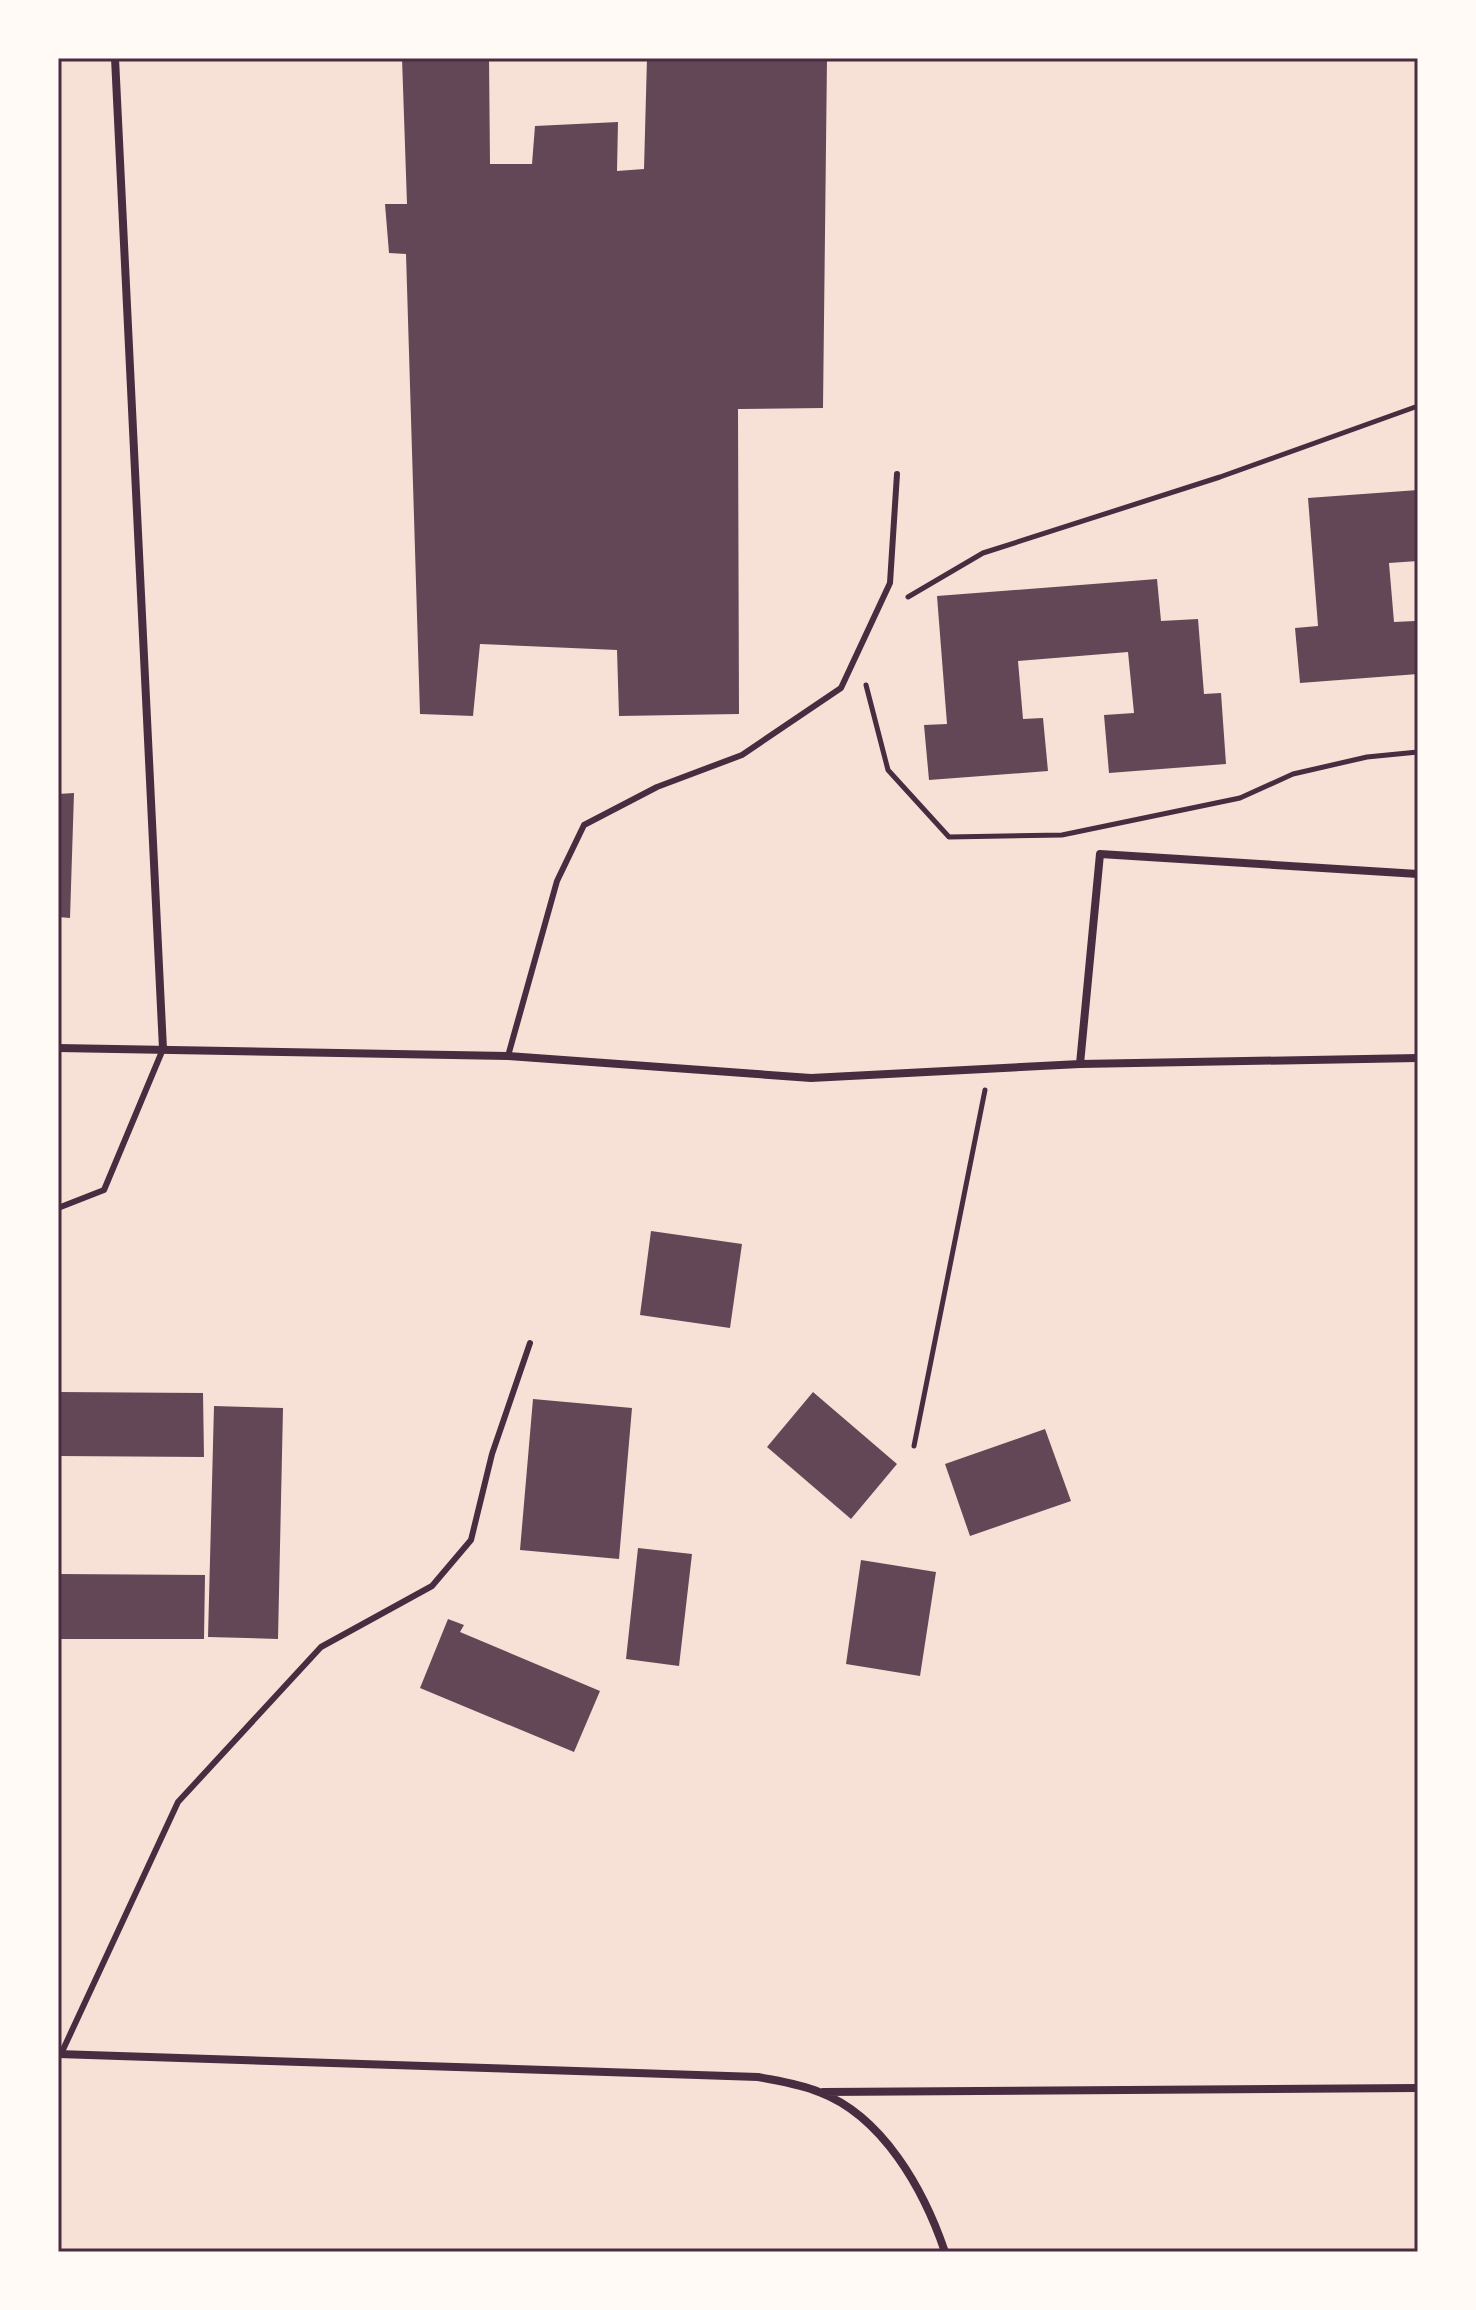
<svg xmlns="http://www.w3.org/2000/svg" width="1476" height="2310" viewBox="0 0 1476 2310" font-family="'Public Sans',sans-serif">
  <rect width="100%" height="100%" fill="#f7e1d7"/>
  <path fill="#644757" d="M 402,58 L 489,58 L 490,164 L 532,164 L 535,126 L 618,122 L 617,171 L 644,169 L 647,58 L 827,58 L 823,408 L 738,409 L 739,714 L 619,716 L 617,650 L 480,644 L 473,716 L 420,714 L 406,254 L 389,253 L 385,204 L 407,204 Z
    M 1418,490 L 1418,561 L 1389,563 L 1394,622 L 1415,621 L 1418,674 L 1300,683 L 1295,628 L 1318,626 L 1308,498 Z
    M 1157,579 L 1161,621 L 1198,619 L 1204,694 L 1221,693 L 1226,764 L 1109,773 L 1104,715 L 1134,713 L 1128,652 L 1018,661 L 1023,719 L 1043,718 L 1048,771 L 929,780 L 924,725 L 947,724 L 937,596 Z
    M 74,793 L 70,918 L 58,917 L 58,794 Z
    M 651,1231 L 742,1244 L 730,1328 L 640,1315 Z
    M 58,1392 L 203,1393 L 204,1457 L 58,1456 Z
    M 813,1392 L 897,1464 L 851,1519 L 767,1447 Z
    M 533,1399 L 632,1408 L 619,1559 L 520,1550 Z
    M 214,1406 L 283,1408 L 278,1639 L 208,1637 Z
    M 1045,1429 L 1071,1501 L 970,1536 L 945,1464 Z
    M 638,1548 L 692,1554 L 679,1666 L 626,1659 Z
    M 861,1560 L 936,1572 L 920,1676 L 846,1664 Z
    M 58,1574 L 205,1575 L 204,1639 L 58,1639 Z
    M 448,1619 L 464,1625 L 460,1632 L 600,1691 L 574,1752 L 420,1688 Z"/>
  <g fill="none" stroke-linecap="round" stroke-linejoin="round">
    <path stroke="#4a2c40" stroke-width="5" d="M 908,597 L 983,553 L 1220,477 L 1418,406
      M 866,685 L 888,770 L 949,837 L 1062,835 L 1240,798 L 1293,774 L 1367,757 L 1418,752
      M 914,1446 L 985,1090"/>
    <path stroke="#4a2c40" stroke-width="6" d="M 508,1056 L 557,881 L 584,825 L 657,787 L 742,755 L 841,688 L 890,583 L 897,474
      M 58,1208 L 104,1190 L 163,1049
      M 61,2054 L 178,1802 L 321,1647 L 432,1586 L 471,1540 L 492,1454 L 530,1343"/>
    <path stroke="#4a2c40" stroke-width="8" d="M 115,58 L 163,1049
      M 58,1048 L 508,1056 L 811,1078 L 1080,1064 L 1418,1058
      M 1080,1064 L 1100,854 L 1418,874
      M 58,2054 L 758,2077 C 778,2081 800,2084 819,2092 C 883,2116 924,2190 945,2252
      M 823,2092 L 1418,2088"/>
  </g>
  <rect width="1476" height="2310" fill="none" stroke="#fffaf5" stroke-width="120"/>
  <rect x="60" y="60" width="1356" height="2190" fill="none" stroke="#4a2c40" stroke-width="3"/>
</svg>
